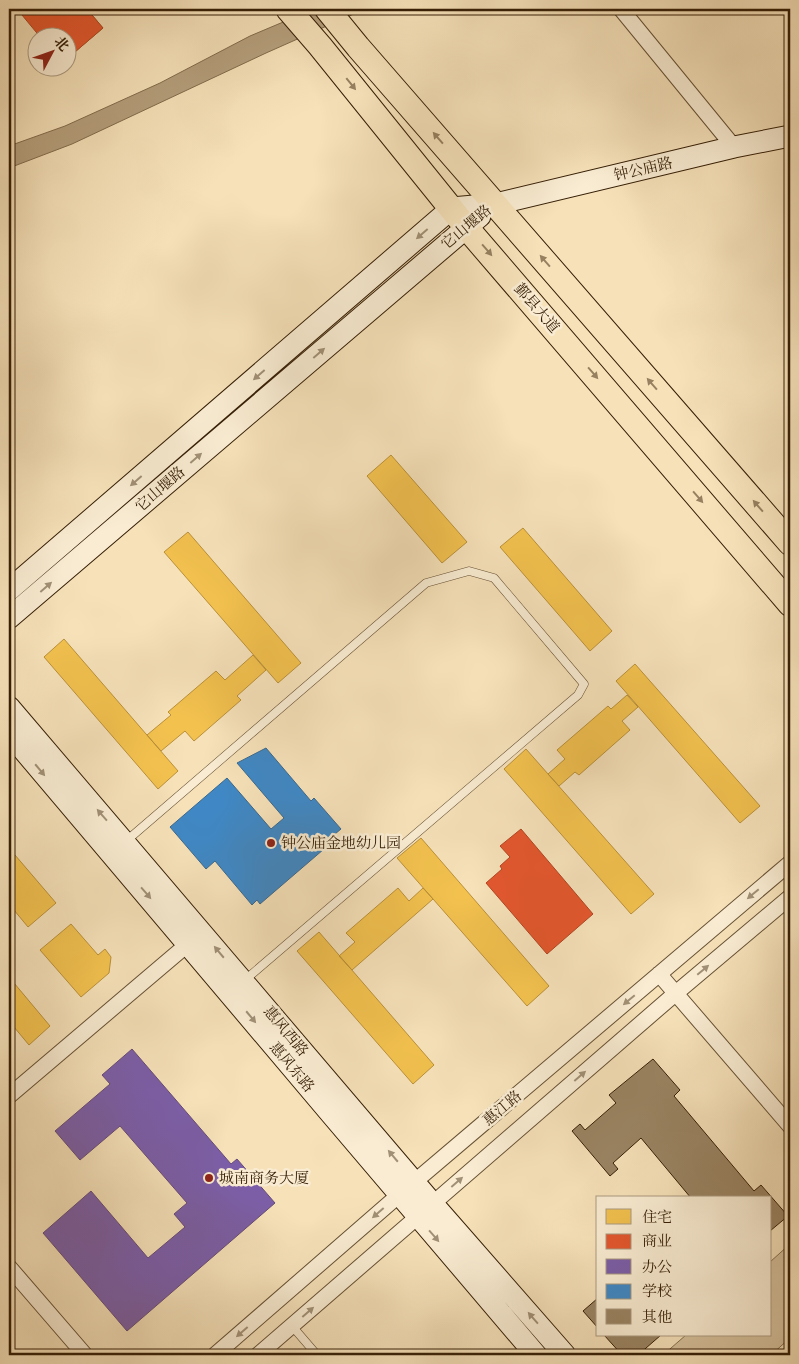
<svg xmlns="http://www.w3.org/2000/svg" width="799" height="1364" viewBox="0 0 799 1364" font-family="'Libre Caslon Text','Noto Serif SC',serif">
  <rect width="100%" height="100%" fill="#f6e1b9"/>
  <filter id="stains"><feTurbulence type="fractalNoise" baseFrequency=".004" numOctaves="4"/><feColorMatrix values="0 0 0 0 .2 0 0 0 0 .09 0 0 0 0 .02 0 0 0 .5 -.17"/></filter>
  <radialGradient id="worn" r=".72"><stop offset=".6" stop-color="#630" stop-opacity="0"/><stop offset="1" stop-color="#630" stop-opacity=".3"/></radialGradient>
  <path fill="#d5c09b" stroke="#867050" d="M 790,1244 L 790,1338 L 771,1355 L 663,1355 L 686,1335 L 770,1335 L 770,1262 Z"/>
  <path fill="#b59f7c" stroke="#826c4d" d="M 314,9 L 365,9 L 266,53 L 72,144 L 9,168 L 9,146 L 65,126 L 160,83 L 250,36 Z"/>
  <path fill="#f2c14e" stroke="#ba9038" d="M 40,9 L 87,9 L 103,28 L 76,51 L 68,41 L 68,38 L 64,38 Z
    M 391,455 L 467,542 L 442,563 L 367,476 Z
    M 523,528 L 612,631 L 590,651 L 500,547 Z
    M 188,532 L 301,663 L 278,683 L 164,552 Z
    M 64,639 L 178,771 L 158,789 L 44,657 Z
    M 253,655 L 266,670 L 237,696 L 241,700 L 194,741 L 185,731 L 161,751 L 147,735 L 171,715 L 168,712 L 216,671 L 225,680 Z
    M 635,664 L 760,806 L 740,823 L 616,681 Z
    M 627,695 L 638,707 L 622,721 L 630,730 L 579,775 L 575,772 L 559,786 L 548,774 L 565,759 L 557,750 L 608,706 L 611,709 Z
    M 526,749 L 654,894 L 631,914 L 504,769 Z
    M 421,838 L 549,986 L 527,1006 L 397,858 Z
    M 9,848 L 56,903 L 28,927 L 9,904 Z
    M 398,888 L 409,901 L 423,888 L 433,899 L 352,970 L 339,956 L 355,942 L 346,933 Z
    M 71,924 L 98,955 L 105,949 L 111,957 L 109,973 L 81,997 L 40,950 Z
    M 319,932 L 434,1065 L 413,1084 L 297,951 Z
    M 9,977 L 50,1026 L 29,1045 L 9,1021 Z"/>
  <path fill="#e4572e" stroke="#b04622" d="M 17,9 L 87,9 L 103,28 L 68,58 L 68,38 L 41,38 Z
    M 521,829 L 593,914 L 547,954 L 486,883 L 502,869 L 500,866 L 510,857 L 500,846 Z"/>
  <path fill="#7b5ea7" stroke="#664b77" d="M 132,1049 L 231,1164 L 237,1159 L 275,1203 L 127,1331 L 43,1233 L 91,1191 L 148,1258 L 185,1227 L 174,1214 L 187,1203 L 120,1126 L 80,1160 L 55,1131 L 110,1084 L 102,1075 Z"/>
  <path fill="#3f88c5" stroke="#3c688c" d="M 266,748 L 311,801 L 314,798 L 341,829 L 335,834 L 338,837 L 260,904 L 257,900 L 252,905 L 215,861 L 206,869 L 170,827 L 227,778 L 271,829 L 284,818 L 237,763 Z"/>
  <path fill="#9a8463" stroke="#361f06" d="M 653,1059 L 680,1090 L 674,1096 L 754,1191 L 761,1185 L 788,1216 L 770,1231 L 770,1198 L 691,1198 L 641,1138 L 613,1163 L 618,1169 L 610,1176 L 572,1131 L 580,1124 L 585,1130 L 616,1103 L 609,1095 Z
    M 598,1298 L 598,1328 L 583,1311 Z
    M 604,1335 L 661,1335 L 638,1355 L 622,1355 Z"/>
  <g fill="none" stroke-linecap="round" stroke-linejoin="round">
    <defs>
      <path id="lane" d="M 125,842 L 426,583 L 469,571 L 494,578 L 584,684 L 578,695 L 245,980
        M 292,1326 L 317,1355"/>
      <path id="street" d="M 621,9 L 734,147
        M 659,974 L 790,1126
        M 9,1096 L 195,938
        M 9,1267 L 85,1355
        M 215,1355 L 399,1195 L 790,863
        M 258,1355 L 676,993 L 790,897"/>
      <path id="secondary" d="M 9,590 L 452,208 L 496,204 L 734,147 L 790,136
        M 9,618 L 480,216
        M 9,707 L 432,1203 L 565,1355
        M 9,733 C 185,939 359,1149 536,1355"/>
      <path id="primary" d="M 288,9 L 320,46 L 466,227 L 790,604
        M 327,9 L 358,47 L 790,543"/>
    </defs>
    <use href="#lane" stroke="#665033" stroke-width="9"/>
    <use href="#street" stroke="#665033" stroke-width="17"/>
    <use href="#secondary" stroke="#361f06" stroke-width="23"/>
    <use href="#primary" stroke="#361f06" stroke-width="26"/>
    <use href="#lane" stroke="#f9ecd2" stroke-width="8"/>
    <use href="#street" stroke="#f9ecd2" stroke-width="15"/>
    <use href="#secondary" stroke="#f9ecd2" stroke-width="21"/>
    <use href="#primary" stroke="#f6e1b9" stroke-width="24"/>
  </g>
  <defs><path id="oneway-solid" d="M-6-.8H1V-3.2L6.5 0L1 3.2V.8H-6Z" transform="scale(1.25)"/></defs>
  <g fill="#968060">
    <use href="#oneway-solid" transform="translate(351 84) rotate(51)"/>
    <use href="#oneway-solid" transform="translate(438 138) rotate(-131)"/>
    <use href="#oneway-solid" transform="translate(487 250) rotate(49)"/>
    <use href="#oneway-solid" transform="translate(545 261) rotate(-131)"/>
    <use href="#oneway-solid" transform="translate(593 373) rotate(49)"/>
    <use href="#oneway-solid" transform="translate(652 384) rotate(-131)"/>
    <use href="#oneway-solid" transform="translate(698 497) rotate(49)"/>
    <use href="#oneway-solid" transform="translate(758 506) rotate(-131)"/>
  </g>
  <g fill="#a19076">
    <use href="#oneway-solid" transform="translate(422 234) rotate(139)"/>
    <use href="#oneway-solid" transform="translate(319 353) rotate(-41)"/>
    <use href="#oneway-solid" transform="translate(259 375) rotate(139)"/>
    <use href="#oneway-solid" transform="translate(196 458) rotate(-41)"/>
    <use href="#oneway-solid" transform="translate(136 481) rotate(139)"/>
    <use href="#oneway-solid" transform="translate(46 587) rotate(-41)"/>
    <use href="#oneway-solid" transform="translate(40 770) rotate(50)"/>
    <use href="#oneway-solid" transform="translate(102 815) rotate(-131)"/>
    <use href="#oneway-solid" transform="translate(146 893) rotate(49)"/>
    <use href="#oneway-solid" transform="translate(753 894) rotate(140)"/>
    <use href="#oneway-solid" transform="translate(219 952) rotate(-130)"/>
    <use href="#oneway-solid" transform="translate(703 970) rotate(-40)"/>
    <use href="#oneway-solid" transform="translate(629 1000) rotate(140)"/>
    <use href="#oneway-solid" transform="translate(251 1017) rotate(50)"/>
    <use href="#oneway-solid" transform="translate(580 1076) rotate(-41)"/>
    <use href="#oneway-solid" transform="translate(393 1156) rotate(-130)"/>
    <use href="#oneway-solid" transform="translate(457 1182) rotate(-41)"/>
    <use href="#oneway-solid" transform="translate(378 1213) rotate(139)"/>
    <use href="#oneway-solid" transform="translate(434 1236) rotate(49)"/>
    <use href="#oneway-solid" transform="translate(308 1312) rotate(-41)"/>
    <use href="#oneway-solid" transform="translate(533 1318) rotate(-131)"/>
    <use href="#oneway-solid" transform="translate(242 1332) rotate(139)"/>
  </g>
  <g fill="#8f2418" stroke="#f9ecd2" stroke-width="2">
    <circle cx="271" cy="843" r="5"/>
    <circle cx="209" cy="1178" r="5"/>
  </g>
  <g text-anchor="middle" stroke-width="5" stroke-linejoin="round" paint-order="stroke">
    <g font-size="15" fill="#361f06" stroke="#f9ecd2">
      <text transform="translate(643 169) rotate(-13)" y="5">钟公庙路</text>
      <text transform="translate(466 227) rotate(-40)" y="5">它山堰路</text>
      <text transform="translate(537 308) rotate(49)" y="5">鄞县大道</text>
      <text transform="translate(160 489) rotate(-41)" y="5">它山堰路</text>
      <text transform="translate(286 1031) rotate(50)" y="5">惠风西路</text>
      <text transform="translate(292 1067) rotate(50)" y="5">惠风东路</text>
      <text transform="translate(502 1108) rotate(-40)" y="5">惠江路</text>
    </g>
    <g font-size="15" fill="#361f06" stroke="#f9ecd2" text-anchor="start">
      <text x="281" y="848">钟公庙金地幼儿园</text>
      <text x="219" y="1183">城南商务大厦</text>
    </g>
  </g>
  <rect width="799" height="1364" fill="none" stroke="#f6e1b9" stroke-width="30"/>
  <rect x="10" y="10" width="779" height="1344" fill="none" stroke="#361f06" stroke-width="2.5"/>
  <rect x="15" y="15" width="769" height="1334" fill="none" stroke="#361f06"/>
  <rect x="596" y="1196" width="175" height="140" fill="#f9ecd2" stroke="#ab9a80"/>
  <rect x="606" y="1209" width="25" height="15" fill="#f2c14e" stroke="#ab9a80"/>
  <text x="642" y="1222" font-size="15" fill="#361f06">住宅</text>
  <rect x="606" y="1234" width="25" height="15" fill="#e4572e" stroke="#ab9a80"/>
  <text x="642" y="1246" font-size="15" fill="#361f06">商业</text>
  <rect x="606" y="1259" width="25" height="15" fill="#7b5ea7" stroke="#ab9a80"/>
  <text x="642" y="1272" font-size="15" fill="#361f06">办公</text>
  <rect x="606" y="1284" width="25" height="15" fill="#3f88c5" stroke="#ab9a80"/>
  <text x="642" y="1296" font-size="15" fill="#361f06">学校</text>
  <rect x="606" y="1309" width="25" height="15" fill="#9a8463" stroke="#ab9a80"/>
  <text x="642" y="1322" font-size="15" fill="#361f06">其他</text>
  <g transform="translate(52 52) rotate(49)"><circle r="24" fill="#f9ecd2" stroke="#ab9a80"/>
  <path d="M0-4L9 19L0 12L-9 19Z" fill="#8f2418"/>
  <text y="-8" font-size="14" font-weight="bold" text-anchor="middle" fill="#361f06">北</text>
  </g>
  <rect width="100%" height="100%" filter="url(#stains)"/>
  <rect width="100%" height="100%" fill="url(#worn)"/>
</svg>
